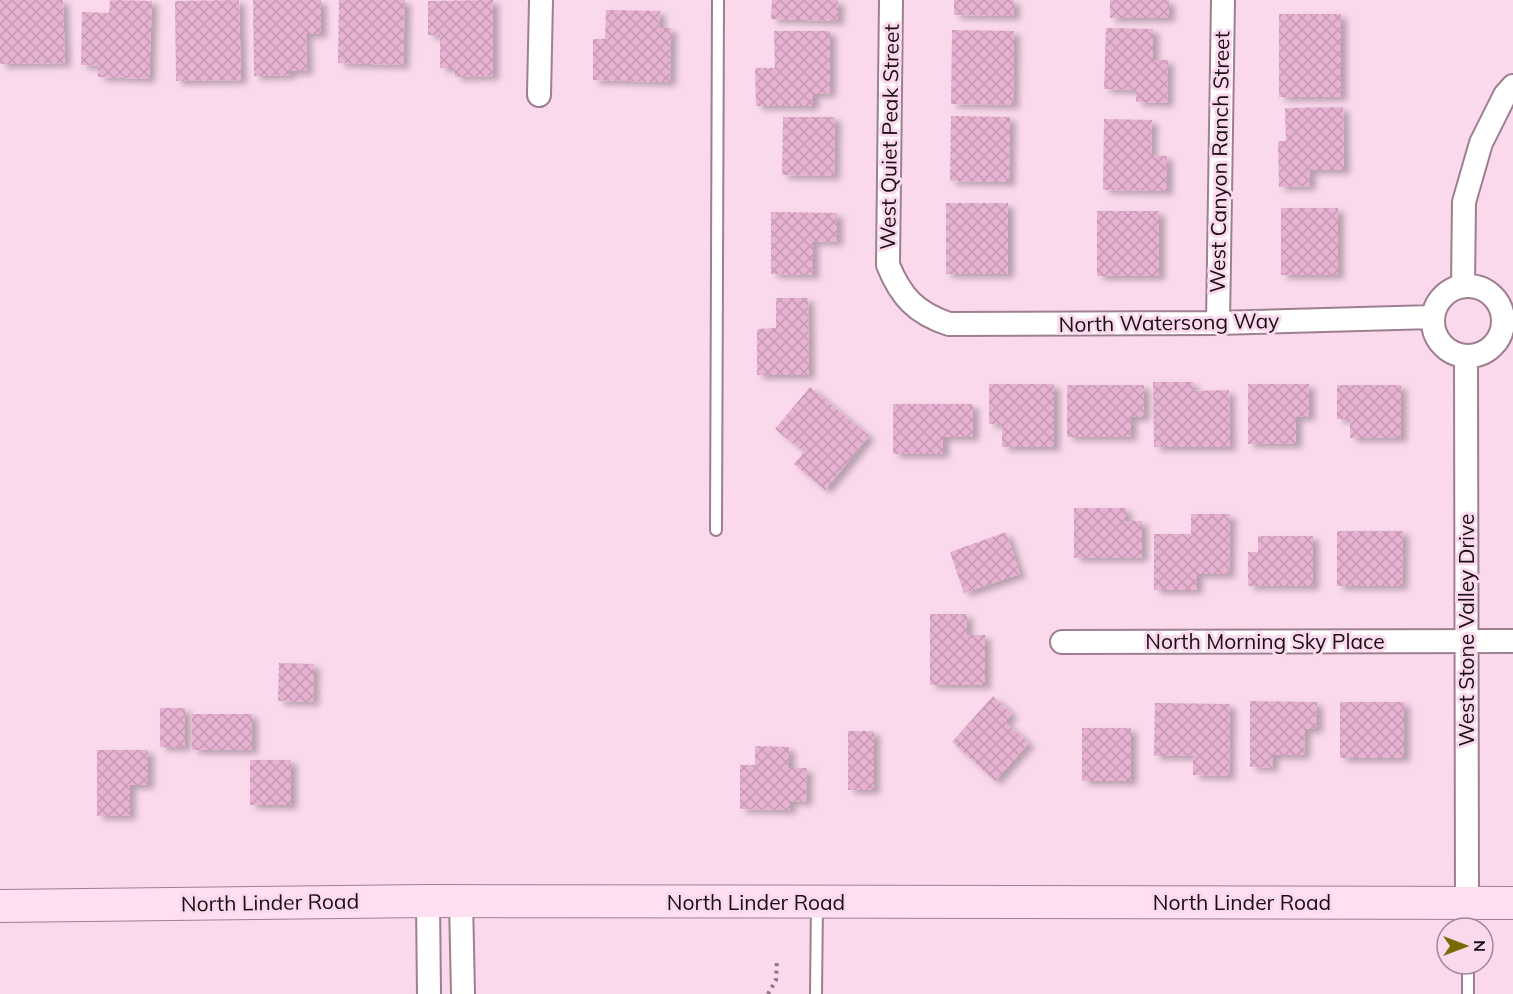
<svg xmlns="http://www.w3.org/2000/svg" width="1513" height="994" viewBox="0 0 1513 994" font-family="Mulish,sans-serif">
  <defs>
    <pattern id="building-cross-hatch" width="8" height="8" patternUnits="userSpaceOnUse" patternTransform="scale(1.5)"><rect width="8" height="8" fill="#e7b2d1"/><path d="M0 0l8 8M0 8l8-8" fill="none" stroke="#c698b3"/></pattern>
    <filter id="shadow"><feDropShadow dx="6" dy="4" stdDeviation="3" flood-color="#0004"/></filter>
  </defs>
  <rect width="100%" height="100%" fill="#fad9ec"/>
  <path fill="url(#building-cross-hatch)" filter="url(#shadow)" d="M 0,0 L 63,0 L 65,63 L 0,64 Z
    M 110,0 L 152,1 L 149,79 L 98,77 L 98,66 L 81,65 L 82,12 L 109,13 Z
    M 239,0 L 241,80 L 176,81 L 175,1 Z
    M 253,0 L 321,0 L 321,34 L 306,34 L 307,71 L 290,71 L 290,75 L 254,76 Z
    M 339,0 L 405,0 L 403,65 L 338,63 Z
    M 493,0 L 493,76 L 455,77 L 455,68 L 440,68 L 440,35 L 428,35 L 428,1 Z
    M 772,0 L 838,0 L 838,21 L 771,19 Z
    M 954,0 L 1014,0 L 1014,16 L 954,15 Z
    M 1110,0 L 1169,0 L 1169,18 L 1110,18 Z
    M 606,10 L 660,11 L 659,28 L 671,28 L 670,82 L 593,80 L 593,39 L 605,39 Z
    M 1279,14 L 1341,14 L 1341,97 L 1279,97 Z
    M 1106,28 L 1153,29 L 1153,60 L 1168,60 L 1167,103 L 1136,102 L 1136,90 L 1104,89 Z
    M 952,30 L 1014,31 L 1013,105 L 951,104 Z
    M 774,31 L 830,31 L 830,93 L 813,94 L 813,106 L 756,106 L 755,68 L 775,68 Z
    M 1343,107 L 1344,170 L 1310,170 L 1310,186 L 1279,187 L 1278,141 L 1286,141 L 1285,108 Z
    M 951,116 L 1010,117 L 1009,182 L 950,181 Z
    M 783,117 L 835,117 L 834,176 L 782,175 Z
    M 1104,119 L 1152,120 L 1151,155 L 1167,156 L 1167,191 L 1103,190 Z
    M 946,203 L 1008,203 L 1008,274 L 946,274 Z
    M 1281,208 L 1338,208 L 1338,275 L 1281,275 Z
    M 1097,211 L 1159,211 L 1159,276 L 1097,276 Z
    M 771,212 L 837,213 L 837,242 L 813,241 L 813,275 L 771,274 Z
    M 776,298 L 808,298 L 809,375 L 757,375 L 757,329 L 776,328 Z
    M 1153,382 L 1193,382 L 1193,391 L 1229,390 L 1230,447 L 1154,447 Z
    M 989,384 L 1054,384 L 1054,447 L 1002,447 L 1002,424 L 989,424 Z
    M 1248,384 L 1309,384 L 1309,417 L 1296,417 L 1296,444 L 1248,444 Z
    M 1067,385 L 1144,385 L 1144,417 L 1131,417 L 1131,437 L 1067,437 Z
    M 1337,385 L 1401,385 L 1401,438 L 1350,438 L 1350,419 L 1337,419 Z
    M 810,387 L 869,436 L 825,490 L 794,464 L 804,452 L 775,429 Z
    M 893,404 L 973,404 L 973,437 L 943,437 L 943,454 L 893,454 Z
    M 1074,508 L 1126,508 L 1126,521 L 1142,521 L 1142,558 L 1074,558 Z
    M 1191,514 L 1230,514 L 1229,574 L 1197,574 L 1197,590 L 1154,590 L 1154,534 L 1191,534 Z
    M 1337,531 L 1403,531 L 1402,586 L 1337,586 Z
    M 1006,532 L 1020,574 L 964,593 L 950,552 Z
    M 1258,536 L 1313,536 L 1313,586 L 1248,586 L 1248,552 L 1258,552 Z
    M 930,614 L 967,614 L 967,635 L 985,635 L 985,685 L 930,685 Z
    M 279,663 L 314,664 L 313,702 L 278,701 Z
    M 993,696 L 1012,714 L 1005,722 L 1029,743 L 995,781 L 952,742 Z
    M 1250,701 L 1317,702 L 1317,729 L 1305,729 L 1304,755 L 1273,755 L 1272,768 L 1250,767 Z
    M 1340,702 L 1404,702 L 1404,758 L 1340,758 Z
    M 1155,703 L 1230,704 L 1229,776 L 1193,775 L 1193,756 L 1154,756 Z
    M 160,708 L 185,708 L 185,747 L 160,747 Z
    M 192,714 L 252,714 L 252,750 L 192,750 Z
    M 1082,728 L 1131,728 L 1131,781 L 1082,781 Z
    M 848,731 L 874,731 L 874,790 L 848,790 Z
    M 755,746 L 789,747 L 789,768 L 807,768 L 806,802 L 790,801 L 790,810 L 740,809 L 740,765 L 755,765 Z
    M 97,750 L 148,750 L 148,785 L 130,785 L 130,816 L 97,816 Z
    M 250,760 L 291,760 L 291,805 L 250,805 Z"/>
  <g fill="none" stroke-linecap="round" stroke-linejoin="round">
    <defs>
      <path id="service" d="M 716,530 L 718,0
        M 1467,904 L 1467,928
        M 1468,964 L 1468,994
        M 816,994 L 817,903"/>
      <path id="minor" d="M 891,0 L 888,265 C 901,297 916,313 949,324 L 1218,323 L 1433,317
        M 539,95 L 541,0
        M1433 321a35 35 0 1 1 70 0a35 35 0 1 1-70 0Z
        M 1463,286 L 1464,202 L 1481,143 L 1505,95 L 1513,86
        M 1218,323 L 1223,0
        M 1466,357 L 1467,903
        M 1062,642 L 1513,641
        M 428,901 L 429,994
        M 461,901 L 463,994"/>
      <path id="secondary" d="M 0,906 L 428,901 L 1513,903"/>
    </defs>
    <use href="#service" stroke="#9d7f90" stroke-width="14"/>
    <use href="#minor" stroke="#9d7f90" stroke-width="26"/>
    <use href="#secondary" stroke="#9d7f90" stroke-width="34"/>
    <path stroke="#8d7784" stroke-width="4" stroke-dasharray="3 4.5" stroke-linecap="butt" d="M 768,994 L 776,980 L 777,960"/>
    <use href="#service" stroke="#fff" stroke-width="10"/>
    <use href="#minor" stroke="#fff" stroke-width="22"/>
    <use href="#secondary" stroke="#fee0f2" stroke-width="32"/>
  </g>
  <g text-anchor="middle" stroke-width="6" stroke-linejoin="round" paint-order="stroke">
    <g font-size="21" fill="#190e15" stroke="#fad9ec">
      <text transform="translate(890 137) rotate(-89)" y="7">West Quiet Peak Street</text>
      <text transform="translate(1220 162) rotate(-89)" y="7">West Canyon Ranch Street</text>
      <text transform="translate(1169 323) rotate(-1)" y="7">North Watersong Way</text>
      <text transform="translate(1467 630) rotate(-90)" y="7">West Stone Valley Drive</text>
      <text x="1265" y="649">North Morning Sky Place</text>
      <text transform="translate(270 903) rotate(-1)" y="7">North Linder Road</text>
      <text x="756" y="910">North Linder Road</text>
      <text x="1242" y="910">North Linder Road</text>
    </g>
  </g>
  <g transform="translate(1465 946) rotate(90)"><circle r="28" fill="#fad9ec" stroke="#a08896" stroke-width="1.5"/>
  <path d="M0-4.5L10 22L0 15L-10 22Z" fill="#756c08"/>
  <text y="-9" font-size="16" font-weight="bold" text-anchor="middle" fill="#190e15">N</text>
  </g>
</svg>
